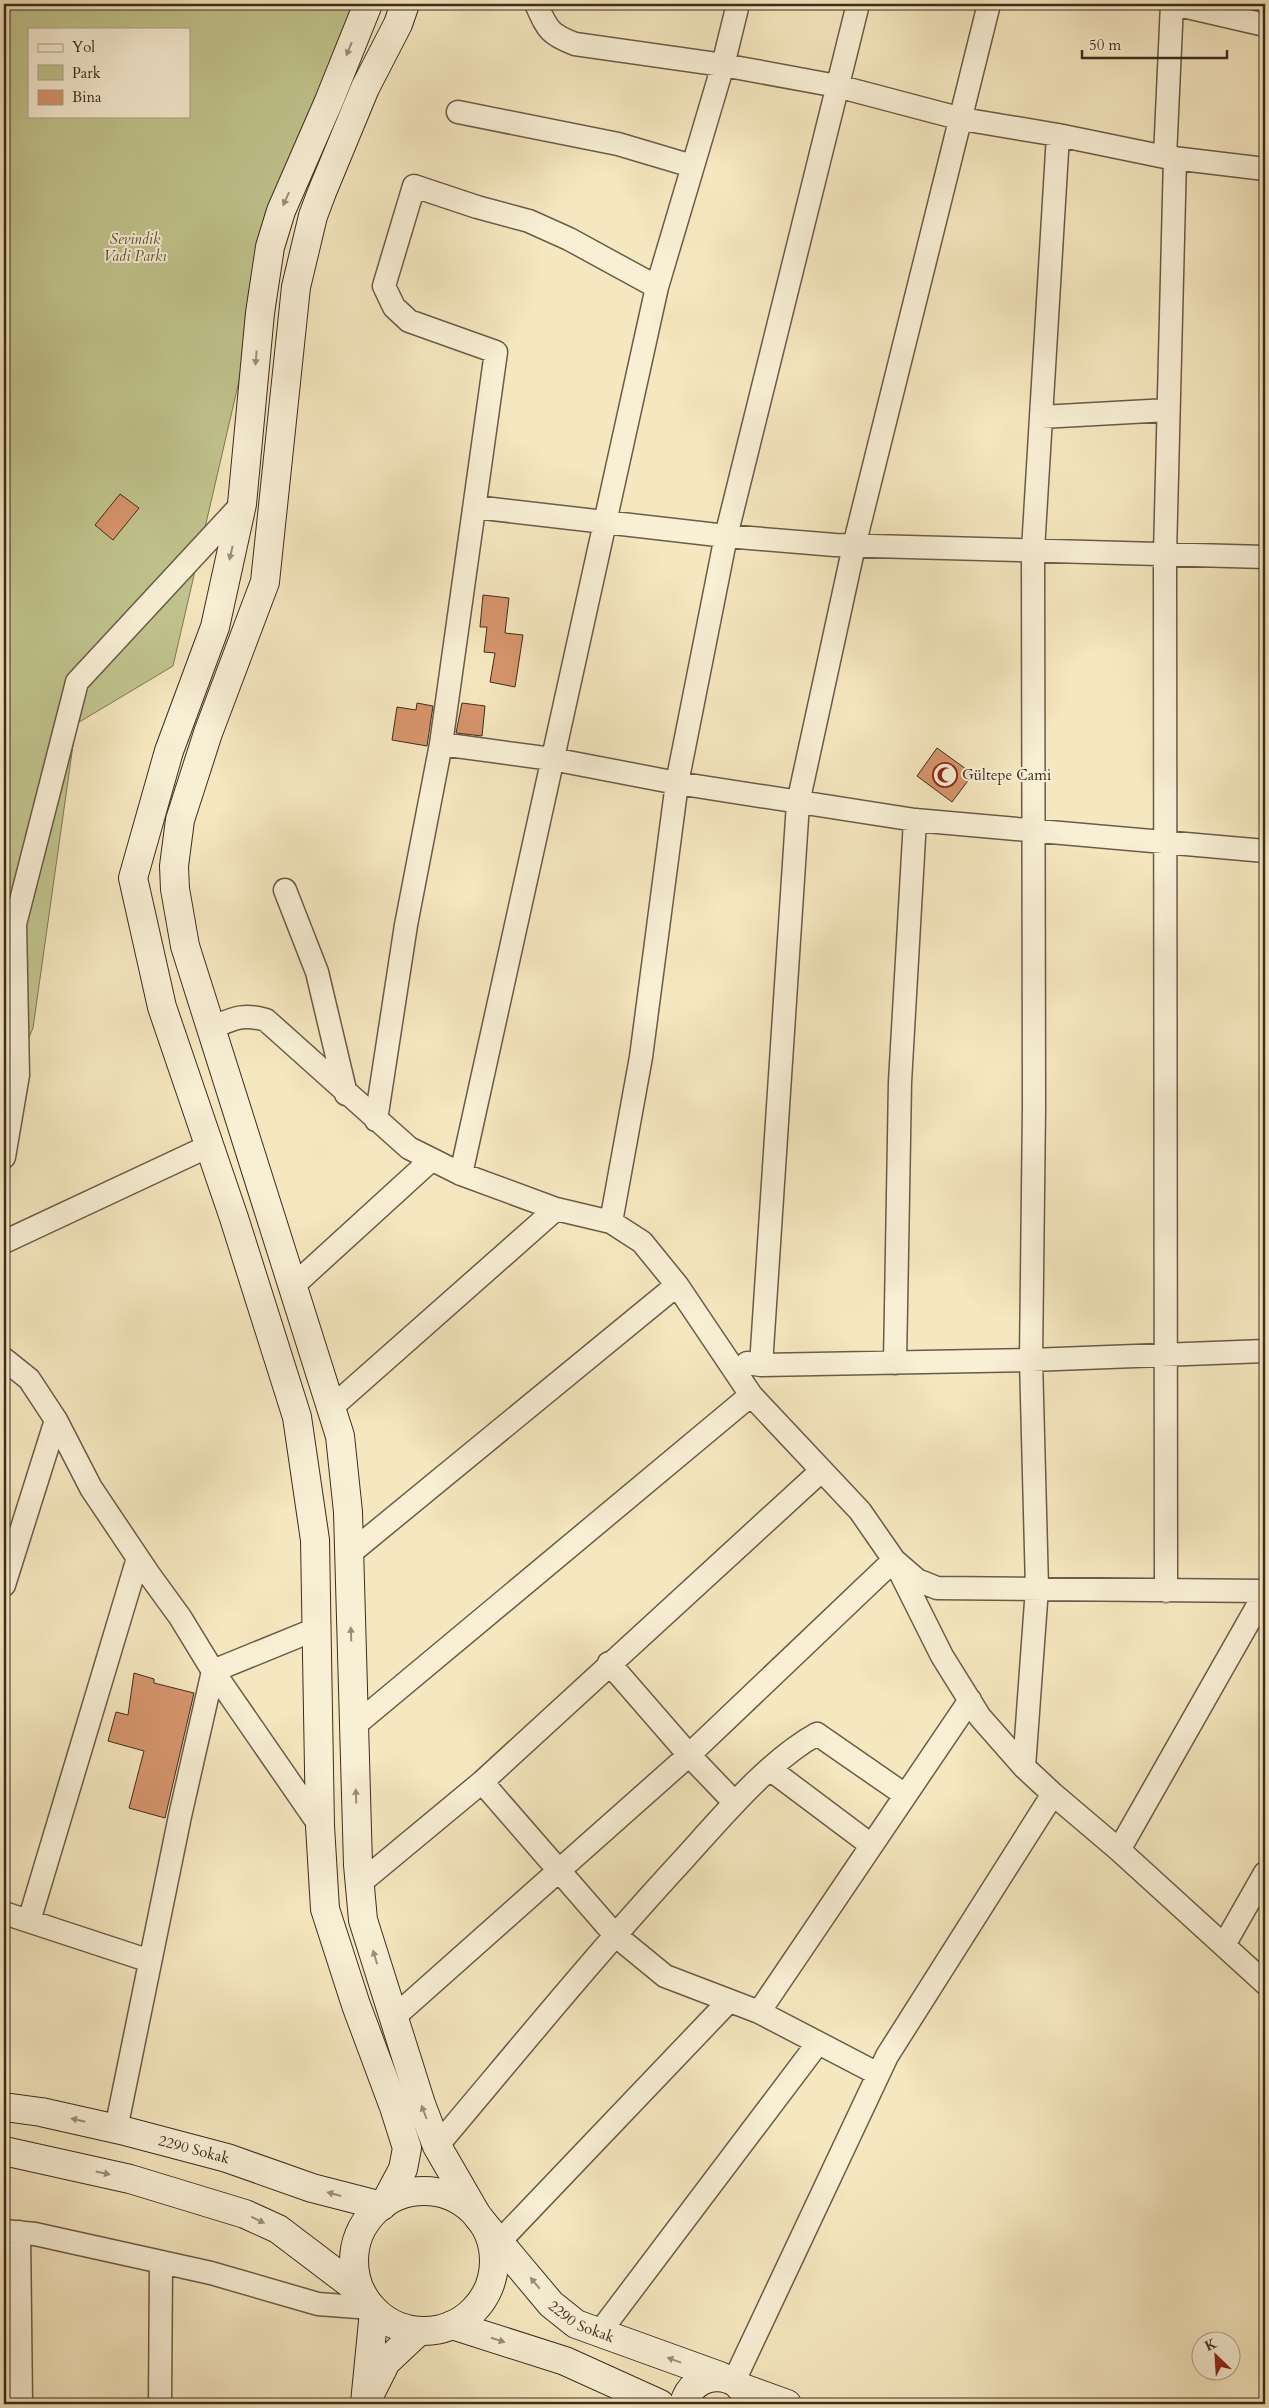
<svg xmlns="http://www.w3.org/2000/svg" width="1269" height="2408" viewBox="0 0 1269 2408" font-family="Cardo,serif">
  <rect width="100%" height="100%" fill="#f5e7bf"/>
  <filter id="stains"><feTurbulence type="fractalNoise" baseFrequency=".004" numOctaves="4"/><feColorMatrix values="0 0 0 0 .2 0 0 0 0 .09 0 0 0 0 .02 0 0 0 .5 -.17"/></filter>
  <radialGradient id="worn" r=".72"><stop offset=".6" stop-color="#630" stop-opacity="0"/><stop offset="1" stop-color="#630" stop-opacity=".3"/></radialGradient>
  <path fill="#c1c48e" stroke="#7f7856" fill-rule="evenodd" d="M 4,4 L 359,4 L 270,247 L 173,666 L 76,724 L 33,1028 L 4,1097 ZM 29,29 L 189,29 L 189,116 L 29,116 Z"/>
  <path fill="#d7956c" stroke="#3d2c1f" d="M 120,494 L 139,508 L 113,540 L 95,525 Z
    M 483,595 L 509,598 L 505,633 L 523,635 L 515,687 L 490,682 L 495,653 L 484,652 L 487,627 L 480,627 Z
    M 417,703 L 433,706 L 427,746 L 392,740 L 397,707 L 416,710 Z
    M 462,703 L 485,706 L 482,736 L 456,733 Z
    M 937,748 L 973,774 L 952,802 L 917,776 Z
    M 134,1673 L 154,1679 L 154,1683 L 194,1693 L 165,1818 L 129,1808 L 144,1751 L 108,1741 L 116,1712 L 128,1715 Z"/>
  <g fill="none" stroke-linecap="round" stroke-linejoin="round">
    <defs>
      <path id="minor" d="M 536,4 C 548,30 549,34 575,44 L 723,65 L 837,86 L 962,119 L 1058,135 L 1165,157 L 1265,169
        M 1174,4 L 1265,25
        M 458,112 L 618,144 L 692,166
        M 1165,157 L 1172,4
        M 1041,417 L 1168,410
        M 475,507 L 726,536 L 835,545 L 1265,557
        M 441,744 L 552,759 L 677,783 L 915,820 L 1265,851
        M 285,890 L 317,972 L 346,1094
        M 211,1028 C 233,1019 242,1013 266,1020 L 409,1148 L 461,1174 L 556,1209 L 611,1222 L 642,1242 L 677,1285 L 751,1395 L 860,1511 L 894,1560 L 942,1656 L 980,1717 L 1024,1767 L 1053,1794 L 1119,1850 L 1265,1983
        M 376,1120 L 406,925 L 441,744 L 496,352 L 409,321 L 394,307 L 384,286 L 414,186 L 477,207 L 529,221 L 569,239 L 657,287
        M 4,1157 L 18,1075 L 15,924 L 77,682 L 242,504
        M 461,1174 L 657,287 L 723,65 L 738,4
        M 611,1222 L 641,1057 L 677,783 L 726,536 L 858,4
        M 4,1242 L 209,1146
        M 294,1285 L 431,1160
        M 4,1359 L 29,1379 L 56,1420 L 91,1488 L 148,1573 L 180,1617 L 213,1671 L 320,1826
        M 747,1363 L 761,1365 L 1031,1360 L 1265,1351
        M 895,1363 L 900,1082 L 915,820
        M 761,1365 L 798,803 L 854,546 L 989,4
        M 331,1408 L 556,1209
        M 348,1555 L 677,1285
        M 4,1585 L 56,1420
        M 1166,1591 L 1165,554 L 1175,158
        M 609,1663 L 689,1755 L 735,1803
        M 213,1671 L 316,1629
        M 354,1726 L 751,1395
        M 1024,1767 L 1037,1588 L 1031,1360 L 1034,1107 L 1033,550 L 1058,135
        M 771,1770 L 871,1845
        M 482,1782 L 615,1935 L 665,1976 L 759,2012 L 878,2074
        M 1119,1850 L 1265,1593
        M 359,1884 L 482,1782 L 821,1471
        M 4,1913 L 150,1961
        M 29,1921 L 138,1558
        M 1224,1945 L 1265,1873
        M 759,2012 L 970,1700
        M 393,2018 L 689,1755 L 894,1560 L 917,1580 L 937,1588 L 1265,1591
        M 116,2129 L 180,1816 L 213,1671
        M 437,2146 C 518,2050 597,1953 682,1861 C 720,1819 768,1761 817,1734 L 905,1795
        M 4,2231 L 35,2234 L 211,2273 L 318,2304 L 371,2308
        M 19,2232 L 21,2404
        M 500,2241 L 729,2001
        M 599,2333 L 818,2043
        M 734,2381 L 887,2056 L 1053,1794
        M 160,2404 L 161,2262"/>
      <g id="secondary">
        <path d="M 368,4 L 329,101 L 281,211 L 270,247 L 260,313 L 242,504 L 215,627 L 169,751 L 133,878 L 162,1007 L 234,1218 L 297,1417 L 315,1540 L 320,1826 L 325,1909 L 356,2005 L 394,2107 L 407,2148 L 403,2169 L 385,2203"/>
        <path id="s1" d="M 405,4 L 398,24 L 365,88 L 322,192 L 313,216 L 296,287 L 265,582 L 208,733 L 180,820 L 174,866 L 175,889 L 185,946 L 340,1436 L 348,1512 L 358,1865 L 363,1920 L 421,2104 L 437,2146 L 478,2217 L 551,2304 L 576,2324 L 720,2376"/>
        <path id="s2" d="M 4,2107 L 41,2112 L 121,2130 L 227,2158 L 312,2188 L 382,2206"/>
        <path d="M 4,2151 L 130,2179 L 245,2214 L 278,2229 L 361,2292"/>
        <circle cx="424" cy="2261" r="70"/>
        <path d="M 452,2325 L 565,2361 L 660,2404"/>
        <path d="M 740,2387 L 787,2404"/>
        <path d="M 371,2392 L 386,2362 L 419,2331"/>
        <path d="M 365,2403 L 374,2311"/>
        <path d="M 684,2404 C 692,2369 742,2368 749,2404"/>
      </g>
    </defs>
    <use href="#minor" stroke="#6b5b47" stroke-width="25"/>
    <use href="#secondary" stroke="#3d2c1f" stroke-width="30"/>
    <use href="#minor" stroke="#f8efd5" stroke-width="22"/>
    <use href="#secondary" stroke="#f8efd5" stroke-width="28"/>
  </g>
  <defs><path id="oneway-solid" d="M-6-.8H1V-3.2L6.5 0L1 3.2V.8H-6Z" transform="scale(1.25)"/></defs>
  <g fill="#9a8e7a">
    <use href="#oneway-solid" transform="translate(349 49) rotate(112)"/>
    <use href="#oneway-solid" transform="translate(286 199) rotate(114)"/>
    <use href="#oneway-solid" transform="translate(256 358) rotate(95)"/>
    <use href="#oneway-solid" transform="translate(231 553) rotate(103)"/>
    <use href="#oneway-solid" transform="translate(351 1634) rotate(-92)"/>
    <use href="#oneway-solid" transform="translate(356 1796) rotate(-92)"/>
    <use href="#oneway-solid" transform="translate(375 1957) rotate(-107)"/>
    <use href="#oneway-solid" transform="translate(424 2112) rotate(-111)"/>
    <use href="#oneway-solid" transform="translate(78 2120) rotate(-167)"/>
    <use href="#oneway-solid" transform="translate(103 2173) rotate(12)"/>
    <use href="#oneway-solid" transform="translate(334 2194) rotate(-165)"/>
    <use href="#oneway-solid" transform="translate(258 2220) rotate(26)"/>
    <use href="#oneway-solid" transform="translate(535 2283) rotate(-130)"/>
    <use href="#oneway-solid" transform="translate(498 2340) rotate(18)"/>
    <use href="#oneway-solid" transform="translate(674 2360) rotate(-160)"/>
  </g>
  <defs>
    <symbol id="mosque-ring" viewBox="-11 -11 22 22"><circle r="9.5" fill="#f8efd5" stroke="#8f2418" stroke-width="1.5"/><path d="M3.5-4.9A6 6 0 1 0 3.5 4.9A5 5 0 1 1 3.5-4.9Z" fill="#8f2418"/></symbol>
  </defs>
  <g fill-rule="evenodd">
    <use href="#mosque-ring" x="931" y="761" width="28" height="28"/>
  </g>
  <g text-anchor="middle" stroke-width="4" stroke-linejoin="round" paint-order="stroke">
    <g font-size="15" font-style="italic" fill="#5e523b" stroke="#f8efd5">
      <text x="135" y="244">Sevindik<tspan x="135" dy="17">Vadi Parkı</tspan></text>
    </g>
    <g font-size="15" fill="#3d2c1f" stroke="#f8efd5" text-anchor="start">
      <text x="962" y="780">Gültepe Cami</text>
    </g>
    <g font-size="15" fill="#3d2c1f" stroke="#f8efd5">
      <text dy="5" stroke="none"><textPath href="#s2" startOffset="195">2290 Sokak</textPath></text>
      <text dy="5" stroke="none"><textPath href="#s1" startOffset="2449">2290 Sokak</textPath></text>
    </g>
  </g>
  <rect width="1269" height="2408" fill="none" stroke="#f5e7bf" stroke-width="20"/>
  <rect x="5" y="5" width="1259" height="2398" fill="none" stroke="#3d2c1f" stroke-width="2.5"/>
  <rect x="10" y="10" width="1249" height="2388" fill="none" stroke="#3d2c1f"/>
  <rect x="28" y="28" width="162" height="90" fill="#f8efd5" stroke="#ada18c"/>
  <rect x="38" y="44" width="25" height="8" fill="#f8efd5" stroke="#ada18c"/>
  <text x="72" y="52" font-size="15" fill="#3d2c1f">Yol</text>
  <rect x="38" y="65" width="25" height="15" fill="#c1c48e" stroke="#ada18c"/>
  <text x="72" y="78" font-size="15" fill="#3d2c1f">Park</text>
  <rect x="38" y="90" width="25" height="15" fill="#d7956c" stroke="#ada18c"/>
  <text x="72" y="102" font-size="15" fill="#3d2c1f">Bina</text>
  <g transform="translate(1216 2356) rotate(335)"><circle r="24" fill="#f8efd5" stroke="#ada18c"/>
  <path d="M0-4L9 19L0 12L-9 19Z" fill="#8f2418"/>
  <text y="-8" font-size="14" font-weight="bold" text-anchor="middle" fill="#3d2c1f">K</text>
  </g>
  <path d="M1082 50v8h145v-8" fill="none" stroke="#3d2c1f" stroke-width="2.5"/>
  <text x="1089" y="50" font-size="15" fill="#3d2c1f" stroke="#f8efd5" stroke-width="4" paint-order="stroke">50 m</text>
  <rect width="100%" height="100%" filter="url(#stains)"/>
  <rect width="100%" height="100%" fill="url(#worn)"/>
</svg>
